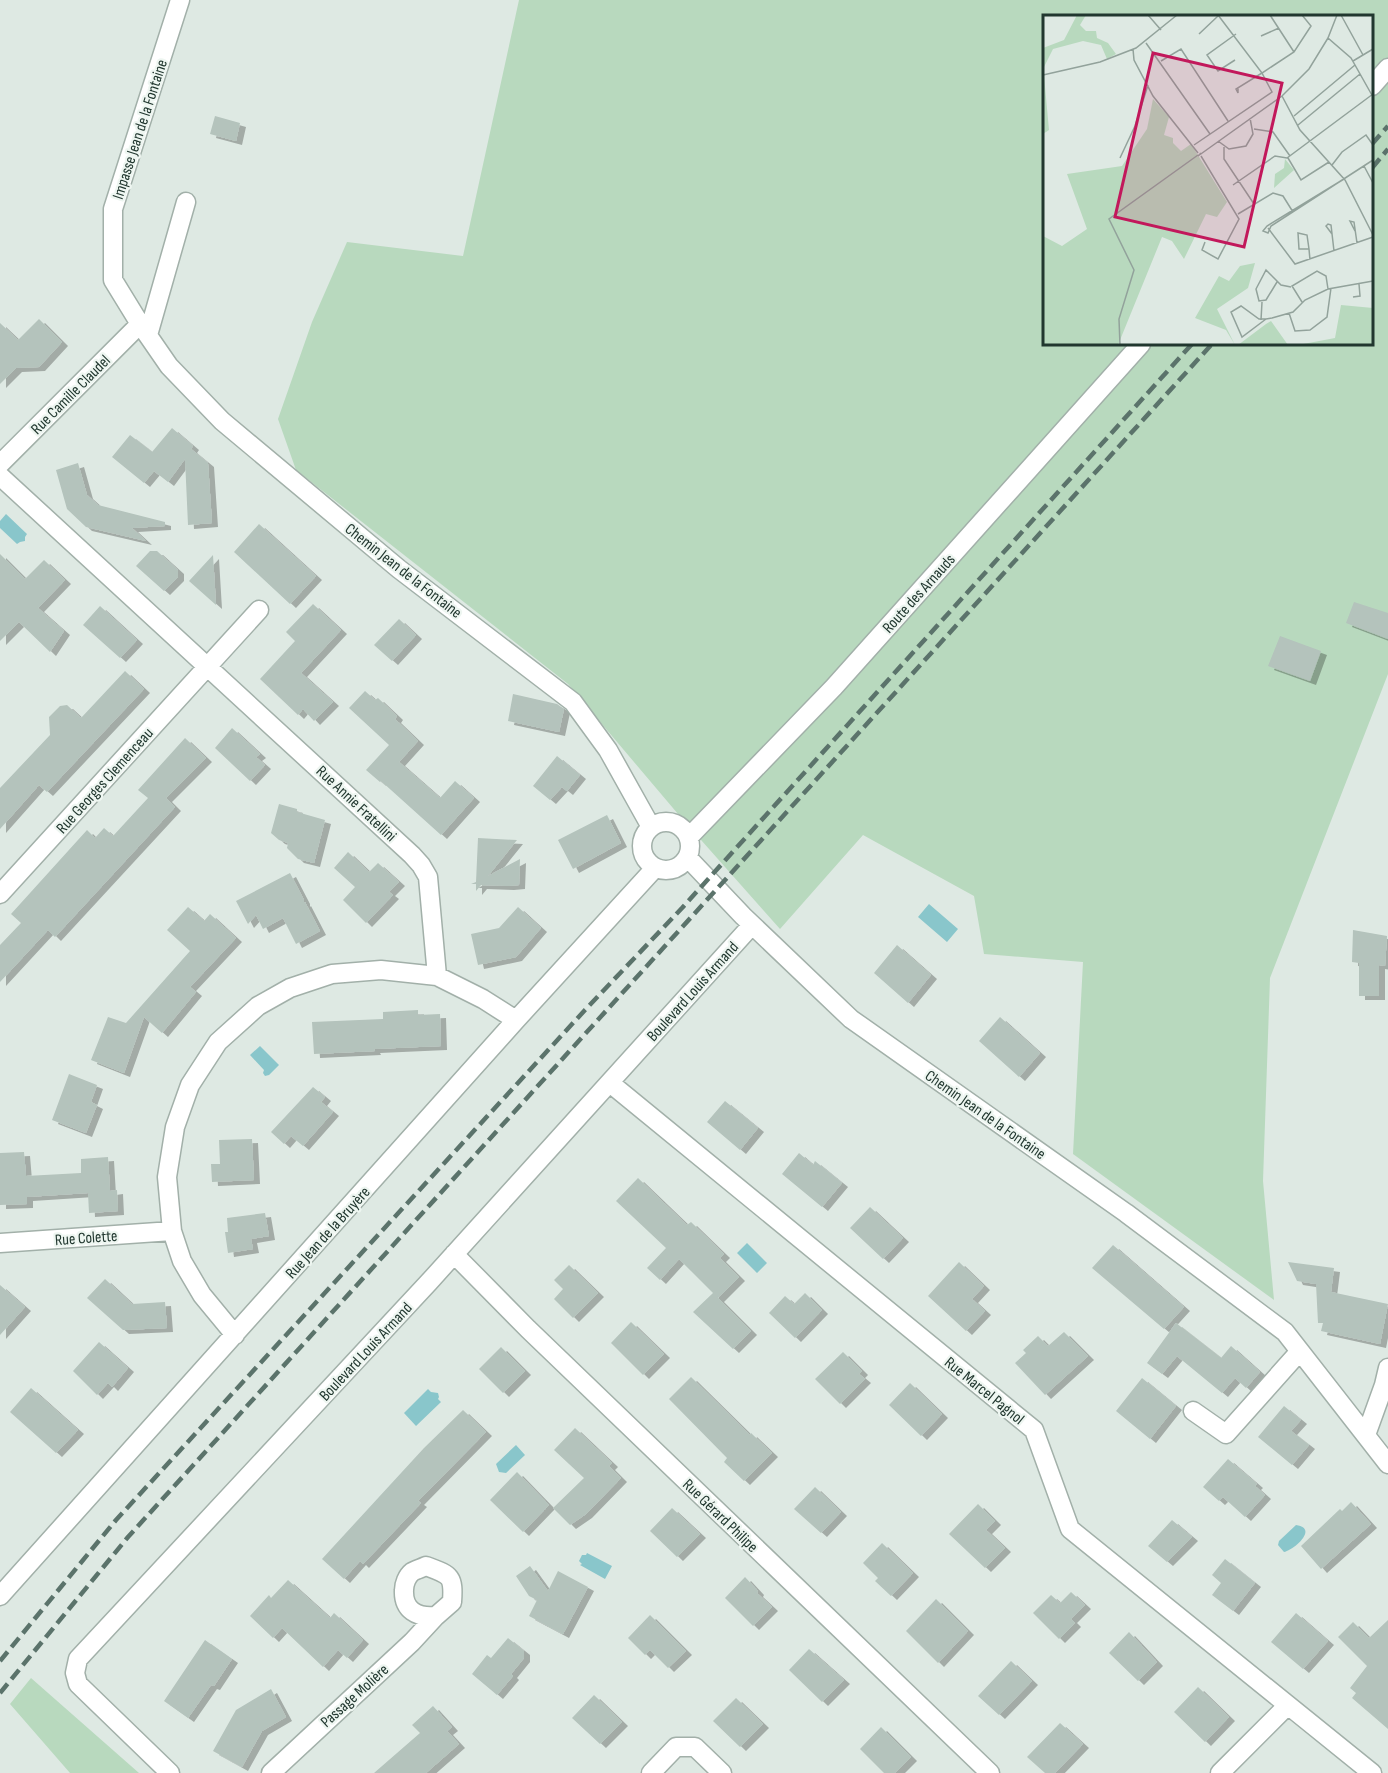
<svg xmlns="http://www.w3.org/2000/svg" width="1388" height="1773" viewBox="0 0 1388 1773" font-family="'Sofia Sans Condensed',sans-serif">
  <defs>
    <filter id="shadow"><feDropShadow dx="6" dy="4" stdDeviation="0" flood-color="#0004"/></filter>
  </defs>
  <rect width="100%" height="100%" fill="#dee9e3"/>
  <path fill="#b8d9be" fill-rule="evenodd" d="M 519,0 L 1388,0 L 1388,674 L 1270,978 L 1263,1181 L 1274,1300 L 1073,1154 L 1083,962 L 984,954 L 974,896 L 863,835 L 780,929 L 678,814 L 568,684 L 296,470 L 278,419 L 312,322 L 347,242 L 463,256 ZM 1044,16 L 1372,16 L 1372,344 L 1044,344 Z
    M 31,1678 L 139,1773 L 70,1773 L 10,1704 Z"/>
  <path fill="#89c6cb" d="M 6,514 L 27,534 L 25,537 L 25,541 L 20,542 L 17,544 L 0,528 L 0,521 Z
    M 929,904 L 958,929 L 947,942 L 918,917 Z
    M 260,1046 L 279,1065 L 269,1075 L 265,1076 L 263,1073 L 264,1070 L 250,1055 Z
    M 747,1243 L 767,1263 L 757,1273 L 737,1253 Z
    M 428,1389 L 431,1392 L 438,1393 L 439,1397 L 438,1399 L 441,1402 L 416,1426 L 404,1413 Z
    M 516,1445 L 525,1455 L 506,1473 L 499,1472 L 496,1464 Z
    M 1296,1525 C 1319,1528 1294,1550 1284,1552 L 1278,1545 L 1279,1541 Z
    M 587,1553 L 612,1566 L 605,1579 L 580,1565 L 582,1564 L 579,1561 L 582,1555 L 586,1555 Z"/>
  <path fill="#b4c3bc" filter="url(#shadow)" d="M 215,116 L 240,123 L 236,141 L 210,134 Z
    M 39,319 L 62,342 L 39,367 L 16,368 L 0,384 L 0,323 L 18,340 Z
    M 172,428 L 193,446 L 191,449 L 208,463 L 212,523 L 188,525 L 185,459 L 168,482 L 154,471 L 144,483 L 112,457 L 130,435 L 152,452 Z
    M 78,463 L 87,495 L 98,505 L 165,522 L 165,526 L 132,528 L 146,541 L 86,527 L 67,509 L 56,470 Z
    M 259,524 L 316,576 L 290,604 L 234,552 Z
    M 150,551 L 157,551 L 178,570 L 178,577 L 164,591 L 136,566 Z
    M 0,554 L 25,579 L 44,560 L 65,580 L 38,608 L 64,631 L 50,652 L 19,622 L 0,641 Z
    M 213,555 L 216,605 L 189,581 Z
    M 1354,602 L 1388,613 L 1388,639 L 1346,623 Z
    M 313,604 L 341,630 L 301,673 L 333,702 L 314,721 L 303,709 L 298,715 L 260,679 L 295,641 L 286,632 Z
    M 100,606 L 137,640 L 120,658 L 83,625 Z
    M 399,619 L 416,635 L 392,661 L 374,645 Z
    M 1280,636 L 1321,651 L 1310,681 L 1268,666 Z
    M 125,671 L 144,689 L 47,792 L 39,785 L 0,829 L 0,788 L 50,735 L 49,717 L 60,706 L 67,705 L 81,718 Z
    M 365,691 L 375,700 L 378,698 L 397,716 L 395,719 L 418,741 L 399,762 L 440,798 L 455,781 L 474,798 L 441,835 L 381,781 L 380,782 L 366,770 L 389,745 L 349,708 Z
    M 513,694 L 557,704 L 564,709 L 559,732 L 508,721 Z
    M 232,728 L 260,754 L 256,757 L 265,765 L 250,781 L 215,748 Z
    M 185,738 L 206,758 L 166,798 L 175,807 L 55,937 L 48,930 L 0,982 L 0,945 L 21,923 L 11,914 L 87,830 L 95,838 L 104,828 L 113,836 L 148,798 L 138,790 Z
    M 557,756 L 580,775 L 567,791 L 562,787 L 550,800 L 533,786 Z
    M 279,804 L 297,809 L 297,812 L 325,820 L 314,863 L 298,859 L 287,848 L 288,843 L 279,840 L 271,833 Z
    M 607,815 L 621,843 L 573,869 L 558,840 Z
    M 478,838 L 517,840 L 488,876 L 520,859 L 519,885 L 508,886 L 481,885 L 476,891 L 476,884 L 471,884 L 476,882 Z
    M 348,852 L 369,872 L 378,863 L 399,882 L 389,892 L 393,895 L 366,923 L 343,900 L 355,887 L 334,868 Z
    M 290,873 L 304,900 L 304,903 L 305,902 L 320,931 L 296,944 L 283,918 L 263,929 L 256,915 L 248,924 L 236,901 Z
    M 188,907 L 204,921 L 210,914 L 236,938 L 190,987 L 196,992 L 162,1033 L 144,1017 L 124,1073 L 91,1060 L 108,1017 L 126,1023 L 190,951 L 167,930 Z
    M 518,907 L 541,928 L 516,957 L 478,965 L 471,934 L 499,928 Z
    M 1353,930 L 1387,936 L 1385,966 L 1379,965 L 1379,996 L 1359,996 L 1359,963 L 1352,962 Z
    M 897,945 L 931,975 L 908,1003 L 874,973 Z
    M 418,1010 L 418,1015 L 440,1014 L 441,1046 L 374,1049 L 375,1051 L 314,1054 L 312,1022 L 383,1019 L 383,1012 Z
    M 1000,1017 L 1040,1053 L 1019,1077 L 979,1041 Z
    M 69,1074 L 97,1085 L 91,1102 L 97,1105 L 86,1133 L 52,1120 Z
    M 313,1087 L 325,1097 L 321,1102 L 333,1112 L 303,1146 L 291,1136 L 284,1144 L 271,1132 Z
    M 725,1101 L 758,1128 L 740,1150 L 707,1122 Z
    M 252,1139 L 254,1180 L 212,1182 L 211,1164 L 220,1164 L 219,1140 Z
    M 24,1152 L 26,1176 L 81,1173 L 81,1159 L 108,1157 L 110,1191 L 117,1190 L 118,1211 L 89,1213 L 88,1193 L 27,1197 L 27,1204 L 0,1205 L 0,1153 Z
    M 799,1153 L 813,1165 L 815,1161 L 842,1183 L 822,1207 L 782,1174 Z
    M 638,1178 L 687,1225 L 691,1222 L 724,1254 L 720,1258 L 739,1277 L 718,1298 L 679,1259 L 660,1280 L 647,1268 L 666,1248 L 616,1201 Z
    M 870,1207 L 903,1238 L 883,1259 L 850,1228 Z
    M 265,1213 L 269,1236 L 251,1239 L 253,1249 L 228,1253 L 225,1232 L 228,1232 L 227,1218 Z
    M 1113,1245 L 1184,1307 L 1164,1329 L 1092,1268 Z
    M 959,1262 L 984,1286 L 972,1299 L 985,1311 L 966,1331 L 928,1296 Z
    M 1288,1262 L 1334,1268 L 1331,1292 L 1388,1304 L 1380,1344 L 1321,1331 L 1323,1323 L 1318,1323 L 1316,1284 L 1297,1281 Z
    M 569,1265 L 598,1293 L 573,1318 L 554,1299 L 563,1289 L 554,1280 Z
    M 105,1279 L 132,1304 L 165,1302 L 167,1328 L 123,1330 L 87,1298 Z
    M 0,1285 L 25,1307 L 0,1335 Z
    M 713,1293 L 751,1331 L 733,1349 L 693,1312 Z
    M 805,1293 L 822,1310 L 795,1338 L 769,1313 L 785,1296 L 794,1304 Z
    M 631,1322 L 664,1354 L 643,1375 L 611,1343 Z
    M 1176,1323 L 1221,1358 L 1231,1346 L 1260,1372 L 1246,1388 L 1235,1378 L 1222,1393 L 1177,1356 L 1162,1374 L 1147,1363 Z
    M 1064,1332 L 1088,1356 L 1045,1395 L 1015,1363 L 1026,1353 L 1023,1350 L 1038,1336 L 1048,1346 Z
    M 99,1342 L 128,1368 L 112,1387 L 108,1383 L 97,1395 L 73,1371 Z
    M 501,1347 L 525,1371 L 503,1393 L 479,1369 Z
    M 843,1352 L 862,1371 L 859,1374 L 865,1379 L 840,1404 L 815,1379 Z
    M 691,1377 L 750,1435 L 751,1433 L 772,1453 L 744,1481 L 724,1462 L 727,1458 L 669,1399 Z
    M 1142,1378 L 1176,1406 L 1150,1439 L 1116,1411 Z
    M 910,1383 L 942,1414 L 921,1436 L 889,1405 Z
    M 31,1388 L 78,1430 L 56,1453 L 10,1412 Z
    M 1284,1406 L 1301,1420 L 1291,1431 L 1309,1445 L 1292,1465 L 1258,1437 Z
    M 463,1410 L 486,1432 L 418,1501 L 421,1503 L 363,1564 L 360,1561 L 344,1579 L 322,1559 L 424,1448 Z
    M 575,1428 L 612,1463 L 609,1466 L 621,1478 L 586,1514 L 570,1525 L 553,1508 L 584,1478 L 554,1450 Z
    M 1228,1459 L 1257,1484 L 1255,1486 L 1265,1495 L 1245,1517 L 1223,1497 L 1219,1501 L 1203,1487 Z
    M 517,1472 L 549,1505 L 523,1532 L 490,1500 Z
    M 815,1487 L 841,1512 L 821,1533 L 794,1509 Z
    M 1351,1502 L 1371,1524 L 1321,1569 L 1301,1546 L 1340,1509 L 1342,1511 Z
    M 978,1504 L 995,1521 L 986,1530 L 1005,1548 L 985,1568 L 949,1534 Z
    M 672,1508 L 700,1534 L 677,1557 L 650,1531 Z
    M 1172,1520 L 1192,1537 L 1167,1562 L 1148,1546 Z
    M 882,1543 L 913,1573 L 891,1596 L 875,1581 L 878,1578 L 863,1563 Z
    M 1225,1559 L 1255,1583 L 1233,1611 L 1212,1595 L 1221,1583 L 1212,1575 Z
    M 530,1566 L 548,1591 L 558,1571 L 588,1587 L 563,1634 L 529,1616 L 537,1600 L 529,1596 L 516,1576 Z
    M 745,1577 L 758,1591 L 757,1593 L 772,1607 L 753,1626 L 725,1598 Z
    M 288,1580 L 330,1618 L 334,1613 L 363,1640 L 347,1658 L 338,1650 L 323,1667 L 282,1628 L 273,1638 L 250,1616 L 269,1595 L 271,1598 Z
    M 1071,1592 L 1085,1605 L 1071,1619 L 1075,1623 L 1059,1639 L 1033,1613 L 1051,1595 L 1060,1603 Z
    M 936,1599 L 968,1631 L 938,1663 L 906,1631 Z
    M 1296,1613 L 1328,1641 L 1303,1669 L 1271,1642 Z
    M 650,1615 L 686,1651 L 668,1668 L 650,1650 L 645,1655 L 628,1638 Z
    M 1388,1620 L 1388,1729 L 1352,1698 L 1356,1693 L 1350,1688 L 1367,1666 L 1338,1637 L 1353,1622 L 1369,1638 Z
    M 1129,1632 L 1157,1662 L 1138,1681 L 1109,1653 Z
    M 508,1638 L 524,1651 L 524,1658 L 511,1674 L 513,1676 L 497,1695 L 472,1674 L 487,1655 L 491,1658 Z
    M 205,1640 L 232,1659 L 214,1686 L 211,1685 L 188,1718 L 164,1701 Z
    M 809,1649 L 844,1680 L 822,1702 L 789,1670 Z
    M 1011,1661 L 1032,1681 L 999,1715 L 978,1696 Z
    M 1198,1687 L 1229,1717 L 1205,1742 L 1174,1712 Z
    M 271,1689 L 286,1717 L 262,1731 L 242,1767 L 213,1751 L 236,1710 Z
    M 594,1695 L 622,1722 L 600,1744 L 572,1718 Z
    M 736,1698 L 763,1724 L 740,1747 L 713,1721 Z
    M 433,1706 L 452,1727 L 447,1731 L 459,1744 L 426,1773 L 374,1773 L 420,1733 L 412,1725 Z
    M 1060,1723 L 1083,1744 L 1055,1773 L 1045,1773 L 1027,1757 Z
    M 881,1727 L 911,1757 L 895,1773 L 884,1773 L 860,1749 Z"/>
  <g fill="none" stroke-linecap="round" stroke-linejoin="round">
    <defs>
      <path id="minor" d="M 180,0 L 113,209 L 113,280 L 140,324 L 169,366 L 222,421 L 399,569 L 573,702 L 608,750 L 651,827
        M 1372,86 L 1388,68
        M 148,335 L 186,202
        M 0,464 L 140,324
        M 0,476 L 412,855 L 421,865 L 428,877 L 437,976
        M642 846a24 24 0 1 1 48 0a24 24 0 1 1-48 0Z
        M 689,837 L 834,687 L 1141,344
        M 688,858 L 743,916 L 851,1019 L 1126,1213 L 1285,1332 L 1388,1464
        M 0,894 L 259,610
        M 610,1083 L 1034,1430 L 1070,1529 L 1372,1773
        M 0,1243 L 172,1231
        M 454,1254 L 528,1329 L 990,1773
        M 235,1335 L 202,1295 L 182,1261 L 172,1231 L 167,1177 L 175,1127 L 190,1085 L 218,1042 L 258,1006 L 290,988 L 332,974 L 381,970 L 437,976 L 483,999 L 516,1020
        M 1193,1411 L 1226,1434 L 1300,1351
        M 1366,1435 L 1384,1385 L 1388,1368
        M 0,1596 L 516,1020 L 655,868
        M 170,1773 L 78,1684 L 75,1673 L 78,1659 L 429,1282 L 752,925
        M 271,1773 L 412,1642 L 436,1616 L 452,1602 C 454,1575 450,1575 426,1566 C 422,1568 415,1570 412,1572 C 407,1576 404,1584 404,1590 C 403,1610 417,1618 436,1616
        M 651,1773 L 676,1747 L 695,1747 L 722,1773
        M 1220,1773 L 1288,1705"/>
    </defs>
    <use href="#minor" stroke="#a2b0a9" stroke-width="21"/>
    <use href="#minor" stroke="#fff" stroke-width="18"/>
    <path stroke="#5b736b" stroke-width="4.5" stroke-dasharray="12 6" stroke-linecap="butt" d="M 1372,144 L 1388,126
      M 1372,168 L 1388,149
      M 0,1661 L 116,1520 L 585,1010 L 682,908 L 1192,344
      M 0,1693 L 128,1537 L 1212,344"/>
  </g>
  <g text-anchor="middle" stroke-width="4.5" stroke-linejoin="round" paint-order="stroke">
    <g font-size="16" fill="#21372f" stroke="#eef6f1">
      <text transform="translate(139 129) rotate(-72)" y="6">Impasse Jean de la Fontaine</text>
      <text transform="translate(70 394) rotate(-45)" y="6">Rue Camille Claudel</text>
      <text transform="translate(404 570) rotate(38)" y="6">Chemin Jean de la Fontaine</text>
      <text transform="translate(918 593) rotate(-48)" y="6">Route des Arnauds</text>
      <text transform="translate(104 780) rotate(-48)" y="6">Rue Georges Clemenceau</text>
      <text transform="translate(357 803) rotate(43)" y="6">Rue Annie Fratellini</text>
      <text transform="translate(692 991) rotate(-48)" y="6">Boulevard Louis Armand</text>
      <text transform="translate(986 1114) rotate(35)" y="6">Chemin Jean de la Fontaine</text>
      <text transform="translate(327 1232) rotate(-48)" y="6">Rue Jean de la Bruyère</text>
      <text transform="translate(86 1237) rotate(-4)" y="6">Rue Colette</text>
      <text transform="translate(365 1351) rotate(-47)" y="6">Boulevard Louis Armand</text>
      <text transform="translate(985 1390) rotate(39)" y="6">Rue Marcel Pagnol</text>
      <text transform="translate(721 1515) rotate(44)" y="6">Rue Gérard Philipe</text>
      <text transform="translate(354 1695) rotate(-42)" y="6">Passage Molière</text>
    </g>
  </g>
  <g transform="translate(1043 15)">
    <rect width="330" height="330" fill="#dee9e3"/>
    <path d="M 34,0 L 43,0 L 37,10 L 43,16 L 53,16 L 54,23 L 65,28 L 73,39 L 64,44 L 58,30 L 40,26 L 10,34 L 0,54 L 0,33 L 21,25 ZM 1,61 L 6,115 L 0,119 L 0,62 ZM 110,84 L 126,102 L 121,120 L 130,123 L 130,128 L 138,136 L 148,129 L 184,187 L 174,202 L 163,199 L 141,244 L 129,226 L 119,222 L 75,330 L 0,330 L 0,221 L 19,231 L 44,214 L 24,159 L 79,151 L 104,114 ZM 242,144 L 251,155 L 231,173 L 232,159 L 241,153 ZM 212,248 L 205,273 L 174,294 L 192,330 L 183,315 L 152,303 L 176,261 L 186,266 L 197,251 ZM 298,290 L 330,293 L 330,330 L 255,330 L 292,323 ZM 228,306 L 245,330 L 195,330 L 223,309 Z" fill="#b8d9be"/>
    <path fill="none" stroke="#92a29b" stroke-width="1.5" d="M 105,0 L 118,15M 175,0 L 219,58 L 193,74 L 195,78 L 195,73M 227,0 L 251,37M 294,0 L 285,23 L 308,43 L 330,82M 298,0 L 320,40M 156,19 L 175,1M 218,21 L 236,13M 103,28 L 167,119M 90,34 L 91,45 L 110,81 L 155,138M 192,45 L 175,56 L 164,40 L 193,19M 118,46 L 138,34 L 185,106M 310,46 L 330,34M 0,60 L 57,47 L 93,33 L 134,0M 239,81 L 257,115 L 302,165 L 330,220M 251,101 L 312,50M 255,110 L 317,59M 211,114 L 230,117 L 247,141M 175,126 L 186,134 L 203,131 L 210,119 L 207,103M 151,130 L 229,77 L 219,58 L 251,37 L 268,11 L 259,0M 181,132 L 181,144 L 211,189M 158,138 L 155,141 L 239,81 L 266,54 L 285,23M 158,141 L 196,204 L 175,244 L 159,235 L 162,227M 77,143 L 92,111 L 105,70M 245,143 L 258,165 L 286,147M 289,150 L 299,137 L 323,120 L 330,130M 321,151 L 330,168M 301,164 L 224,211 L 220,216 L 225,218 L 228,211 L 330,145M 190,170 L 232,141 L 244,143 L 330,79M 195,199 L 230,178 L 240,181 L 250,197M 225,213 L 252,249 L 330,222M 312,216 L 307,206 L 311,207 L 314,228M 289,219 L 283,211 L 285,209 L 288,210 L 291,236M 266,234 L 256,234 L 255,218 L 264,220 L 266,234 L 267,245M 234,267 L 223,285 L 216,286 L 213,274 L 223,255 L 238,270 L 248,272M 310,282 L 317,281 L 316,269M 259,287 L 249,271 L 274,256 L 283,261 L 285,274M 246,298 L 252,316 L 267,315 L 284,302 L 288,273M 223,304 L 199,322 L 188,297 L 198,291 L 216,304 L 223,304 L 229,303 L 250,297 L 262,285 L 285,274 L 330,266M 218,305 L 219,287M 77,330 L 76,304 L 91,255 L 66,204 L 155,140"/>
    <path fill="#c2185b" fill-opacity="0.15" stroke="#c2185b" stroke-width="3" d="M 110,38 L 239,68 L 201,232 L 72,202 Z"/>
    <rect width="330" height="330" fill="none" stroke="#21372f" stroke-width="3"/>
  </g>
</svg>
